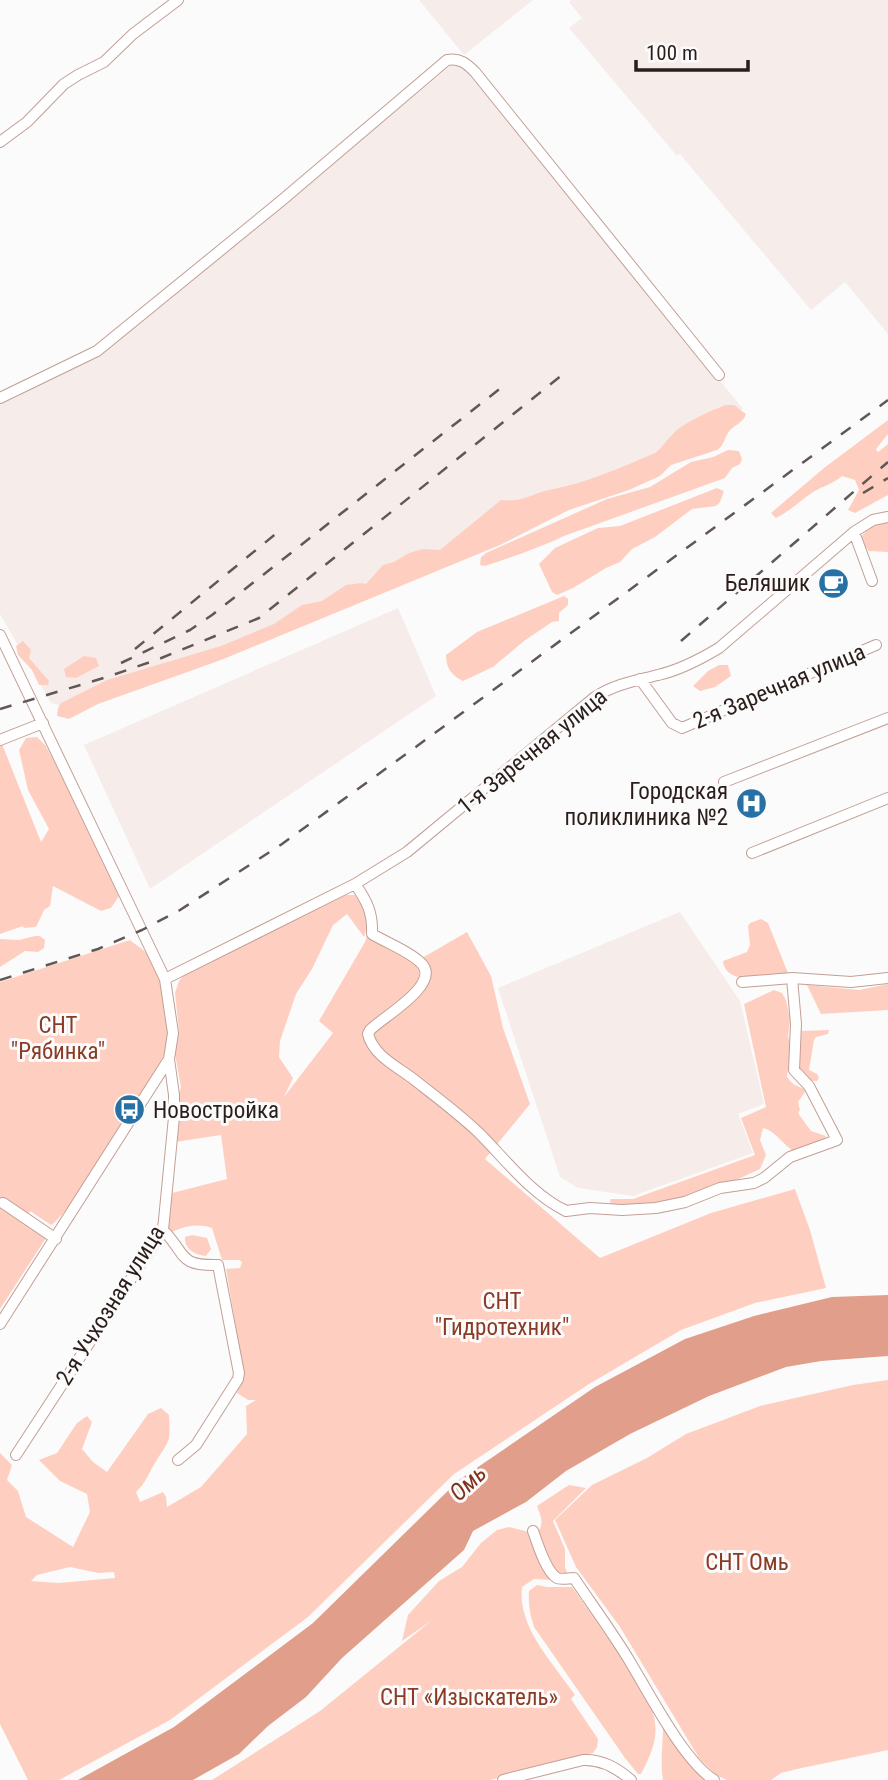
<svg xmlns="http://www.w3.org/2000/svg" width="888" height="1780" viewBox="0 0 888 1780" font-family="'Roboto Condensed',sans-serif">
  <rect width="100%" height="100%" fill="#fbfbfb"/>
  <path fill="#f6ecea" d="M 419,0 L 533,0 L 464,55 Z
    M 572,0 L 888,0 L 888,334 L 845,282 L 811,310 L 680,154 L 677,156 L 569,28 L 582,18 L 569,2 Z
    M 453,64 L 466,67 L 743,409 L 514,524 L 75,709 L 51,703 L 0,614 L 0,405 L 103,352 Z
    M 398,608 L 436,696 L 150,889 L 84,745 Z
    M 680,912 L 740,1001 L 764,1104 L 738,1114 L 753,1153 L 633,1196 L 578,1188 L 560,1177 L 498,988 Z"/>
  <path fill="#fecfc1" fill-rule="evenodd" d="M 726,405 L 734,405 L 746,414 C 743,423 736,424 730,430 C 724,437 725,445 717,450 L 671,465 L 660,476 L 629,490 L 569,510 L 500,545 L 221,660 L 98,704 L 69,719 L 57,716 L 58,708 L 61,703 L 107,680 L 221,646 L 274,624 L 302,605 L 322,601 L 346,585 L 361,583 L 366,584 L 383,565 L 394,562 L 409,553 L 423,549 L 440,550 L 501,500 C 525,502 528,495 549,490 C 586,483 620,468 655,453 C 663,447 667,439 675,432 C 685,422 712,410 726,405 Z
    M 888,420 L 888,434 L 876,449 L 878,452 L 888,444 L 888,495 L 855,513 L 848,510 L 859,490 L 855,480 L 842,476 C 833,484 823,486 813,492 C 800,501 790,511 776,518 L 771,513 L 824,468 Z
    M 728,450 L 739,451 L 742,459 L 740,464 L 732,468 L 725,478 L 564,536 C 539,548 512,557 485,566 L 480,565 L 481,557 L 486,553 L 607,499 L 650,487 L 691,462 L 713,457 Z
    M 717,488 L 724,491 L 720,502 L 716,506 L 692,509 L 655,537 L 632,549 L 620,562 L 606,568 L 573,588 L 557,595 L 552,592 L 539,564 L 555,548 L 598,528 L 620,526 Z
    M 888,522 L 888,552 L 869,551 L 863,545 L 862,536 L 870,527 Z
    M 564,596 L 568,599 L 568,605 L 559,613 L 559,621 L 552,622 L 524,641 L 493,667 L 463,681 C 451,675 446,668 446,655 L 477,632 Z
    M 23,641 L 31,650 L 29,658 L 49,681 L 48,685 L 39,685 L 32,670 L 18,655 L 16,646 Z
    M 84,656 L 96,658 L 99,666 L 76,678 L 66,677 L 64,669 Z
    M 719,665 L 728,665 L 731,676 L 715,687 L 700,691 L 693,686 L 708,671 Z
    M 37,737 L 45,745 L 53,759 L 119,896 L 111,908 L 101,911 L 53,886 L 50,906 L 44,910 L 36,927 L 24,928 L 23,926 L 0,934 L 0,739 L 41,842 L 49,829 L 28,790 L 19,750 L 26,738 Z
    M 346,895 L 355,895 C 366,911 371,917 364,937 L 347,914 L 333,925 L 312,969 L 296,994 L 280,1041 L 279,1057 L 293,1078 L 284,1097 L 333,1033 L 319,1021 L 365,942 L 370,928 L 422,958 L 467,932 L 491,976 L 503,1028 L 530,1104 L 485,1159 L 600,1258 L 711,1213 L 795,1189 L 810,1230 L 826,1288 L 755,1303 L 681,1330 L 589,1384 L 454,1474 L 308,1617 L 170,1720 L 59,1780 L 28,1780 L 0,1724 L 0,1453 L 12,1465 L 7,1480 L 18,1491 L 26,1517 L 73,1547 L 90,1512 L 87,1494 L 60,1481 L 39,1460 L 57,1453 L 77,1423 L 87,1416 L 92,1422 L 82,1449 L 93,1462 L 107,1472 L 148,1414 L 161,1408 L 169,1415 C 171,1444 169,1440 155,1463 C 148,1474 146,1483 136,1492 L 140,1502 L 163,1492 L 166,1497 L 167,1507 L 201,1487 L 247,1434 L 246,1406 L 256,1400 L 248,1400 L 237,1393 L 243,1369 L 226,1269 L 240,1268 L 242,1262 L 239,1260 L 222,1260 L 212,1228 C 196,1223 185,1226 170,1233 L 166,1228 L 172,1193 L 227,1179 L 221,1135 L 175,1142 L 177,1101 L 181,1087 L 175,1054 L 179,1031 L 175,993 L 179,981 L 185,974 ZM 70,1567 L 98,1573 L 114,1572 L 115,1578 L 59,1583 L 31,1581 L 37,1575 Z
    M 761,919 L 768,923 L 788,973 C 770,975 726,988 723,961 L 747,952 L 750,945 L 748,926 L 750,923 Z
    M 35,936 L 40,936 L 45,940 L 44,948 L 38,952 L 25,951 L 0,967 L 0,939 L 19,940 Z
    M 130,940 C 135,945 143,948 147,954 C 168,979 170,1019 167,1050 C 151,1078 71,1215 51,1225 L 30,1211 L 23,1223 L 46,1238 L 0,1309 L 0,982 Z
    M 888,984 L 888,1010 L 821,1014 L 807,985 L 859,990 Z
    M 774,990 L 782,993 L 786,1000 L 790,1019 L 788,1036 L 791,1048 L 787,1077 L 793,1084 L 804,1089 L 805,1092 L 798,1102 L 800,1110 L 798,1113 L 811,1131 L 826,1136 L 824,1139 L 793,1151 C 783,1144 774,1130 763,1128 L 760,1140 L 766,1155 L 760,1169 L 734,1181 L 711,1186 L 675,1201 L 645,1206 L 611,1206 L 610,1199 L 633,1199 L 755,1155 L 741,1118 L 766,1107 L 744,1004 Z
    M 829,1030 L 828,1034 L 816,1037 L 814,1040 L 809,1070 L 817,1074 L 819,1078 L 817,1081 C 790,1083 798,1048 799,1031 Z
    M 192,1235 L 207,1238 L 211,1249 L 206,1256 C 196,1255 184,1250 185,1237 Z
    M 888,1380 L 888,1750 L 797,1769 L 781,1773 L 771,1780 L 727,1780 L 716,1775 L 699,1758 L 620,1627 L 576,1567 L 555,1520 L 592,1485 L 647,1458 L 686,1434 L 760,1406 L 853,1385 Z
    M 569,1485 L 586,1488 L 553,1521 L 565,1549 L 565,1567 L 568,1575 L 552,1580 L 534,1579 L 522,1587 C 517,1627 554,1664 575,1695 L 571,1699 L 598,1739 L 597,1747 L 593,1753 L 490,1780 L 212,1780 L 320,1711 L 431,1621 L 402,1641 L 408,1615 L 439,1581 L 462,1567 L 481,1543 L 497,1530 L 509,1527 L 529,1532 L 538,1531 C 545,1523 540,1515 537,1506 Z
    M 537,1585 L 547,1587 L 572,1587 L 643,1688 C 661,1725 659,1739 641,1774 L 638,1774 L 625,1758 L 534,1627 C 530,1615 528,1604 529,1591 Z
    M 663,1726 L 708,1780 L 663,1780 C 660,1761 663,1745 663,1726 Z"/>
  <path fill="#e09e8b" d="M 888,1295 L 888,1356 L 821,1361 L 786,1367 L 709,1396 L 630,1434 L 566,1471 L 526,1502 L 473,1531 L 464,1550 L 342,1658 L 306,1697 L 268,1726 L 239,1754 L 193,1780 L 78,1780 L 174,1727 L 313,1623 L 459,1480 L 595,1387 L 685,1339 L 754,1316 L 832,1297 Z"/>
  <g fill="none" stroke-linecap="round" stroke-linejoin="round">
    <defs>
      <path id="minor" d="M 0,142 L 27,122 L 64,84 L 78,75 L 104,62 L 133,34 L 178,0
        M 0,398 L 97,351 L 281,201 L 447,60 C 460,58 466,63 475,72 L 719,375
        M 854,532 L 872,581
        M 0,635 L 165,979 L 173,1033 L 169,1059 L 0,1324
        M 640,679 L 672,723 L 682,728 L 876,645
        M 0,740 L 43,723
        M 724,782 L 888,718
        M 752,853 L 888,798
        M 355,884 C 367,901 373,913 372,934 C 387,943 407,950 420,962 C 444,983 384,1016 370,1030 L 368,1034 C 373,1055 396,1066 412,1078 C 435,1096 458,1113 479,1133 C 506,1160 531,1194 566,1211 L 590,1208 L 622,1210 L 656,1208 L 685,1202 L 720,1188 L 754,1183 L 764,1178 L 790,1157 L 837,1140 L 809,1086 L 794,1070 L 796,1024 L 792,978
        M 165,979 L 355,884 L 407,852 L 595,697 C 615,684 635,681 658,675 C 680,670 699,660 719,648 L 854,532 L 873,520 L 888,517
        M 742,982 L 792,978 L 851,982 L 888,978
        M 3,1203 L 56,1239
        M 163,1230 C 187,1254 177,1266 218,1265 L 239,1373 L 238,1379 L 196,1445 L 178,1460
        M 16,1455 L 163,1230 L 174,1117 L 174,1095 L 169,1059
        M 533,1531 C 537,1542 546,1572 557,1578 C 561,1580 569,1578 574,1578 C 592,1605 612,1632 629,1660 C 649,1693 683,1760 714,1780
        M 503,1780 L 583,1760 C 602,1759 617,1768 631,1780"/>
    </defs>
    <use href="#minor" stroke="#c29f95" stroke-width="12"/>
    <use href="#minor" stroke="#fff" stroke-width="10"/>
    <path stroke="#615754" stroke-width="2.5" stroke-dasharray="12 12" stroke-linecap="butt" d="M 863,493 L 888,478
      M 681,641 L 888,462
      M 135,649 L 278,532
      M 121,663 L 190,630 L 212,615 L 502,387
      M 0,709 L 107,677 L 159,659 L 259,618 L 567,371
      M 0,980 L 98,949 L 142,930 L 180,910 L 228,879 L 282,844 L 413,749 L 888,400"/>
  </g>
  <defs>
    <symbol id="cafe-disc" viewBox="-11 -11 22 22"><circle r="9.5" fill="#2771a4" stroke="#fbfbfb"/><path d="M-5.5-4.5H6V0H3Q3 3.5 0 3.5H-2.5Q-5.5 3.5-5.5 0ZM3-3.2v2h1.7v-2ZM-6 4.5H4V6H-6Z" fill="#fff"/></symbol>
    <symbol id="hospital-disc" viewBox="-11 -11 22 22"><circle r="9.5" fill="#2771a4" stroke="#fbfbfb"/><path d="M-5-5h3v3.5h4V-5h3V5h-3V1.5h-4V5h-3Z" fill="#fff"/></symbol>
    <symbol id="bus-disc" viewBox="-11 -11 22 22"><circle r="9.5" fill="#2771a4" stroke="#fbfbfb"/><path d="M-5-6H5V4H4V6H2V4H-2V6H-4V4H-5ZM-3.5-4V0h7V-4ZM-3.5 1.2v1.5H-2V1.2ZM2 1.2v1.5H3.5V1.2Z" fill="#fff"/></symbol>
  </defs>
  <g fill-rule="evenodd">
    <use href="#cafe-disc" x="816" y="566" width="35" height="35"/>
    <use href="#hospital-disc" x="734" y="786" width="35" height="35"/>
    <use href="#bus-disc" x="112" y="1092" width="35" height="35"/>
  </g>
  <g text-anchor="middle" stroke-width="6" stroke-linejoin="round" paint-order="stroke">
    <g font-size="23" fill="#2b1e1a" stroke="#fbfbfb" text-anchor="end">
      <text x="810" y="591">Беляшик</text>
      <text x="728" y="799">Городская<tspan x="728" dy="26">поликлиника №2</tspan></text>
      <text x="153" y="1118" text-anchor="start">Новостройка</text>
    </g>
    <g font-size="23" fill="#2b1e1a" stroke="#fbfbfb">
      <text transform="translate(779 686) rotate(-23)" y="8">2-я Заречная улица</text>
      <text transform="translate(532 751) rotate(-39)" y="8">1-я Заречная улица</text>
      <text transform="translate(110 1305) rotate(-58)" y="8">2-я Учхозная улица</text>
    </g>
    <g font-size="23" fill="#8b3b25" stroke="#fbfbfb">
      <text x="58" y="1033">СНТ<tspan x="58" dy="26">"Рябинка"</tspan></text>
      <text x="502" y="1309">СНТ<tspan x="502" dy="26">"Гидротехник"</tspan></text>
      <text x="747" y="1570">СНТ Омь</text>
      <text x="469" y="1705">СНТ «Изыскатель»</text>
    </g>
    <g font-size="24" font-style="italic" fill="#7f311b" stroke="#fbfbfb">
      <text transform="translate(468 1483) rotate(-43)" y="8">Омь</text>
    </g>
  </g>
  <path d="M636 60v10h112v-10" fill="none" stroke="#2b1e1a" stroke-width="3.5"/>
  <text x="646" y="60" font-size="21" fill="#2b1e1a" stroke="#fbfbfb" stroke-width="5" paint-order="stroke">100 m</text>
</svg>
